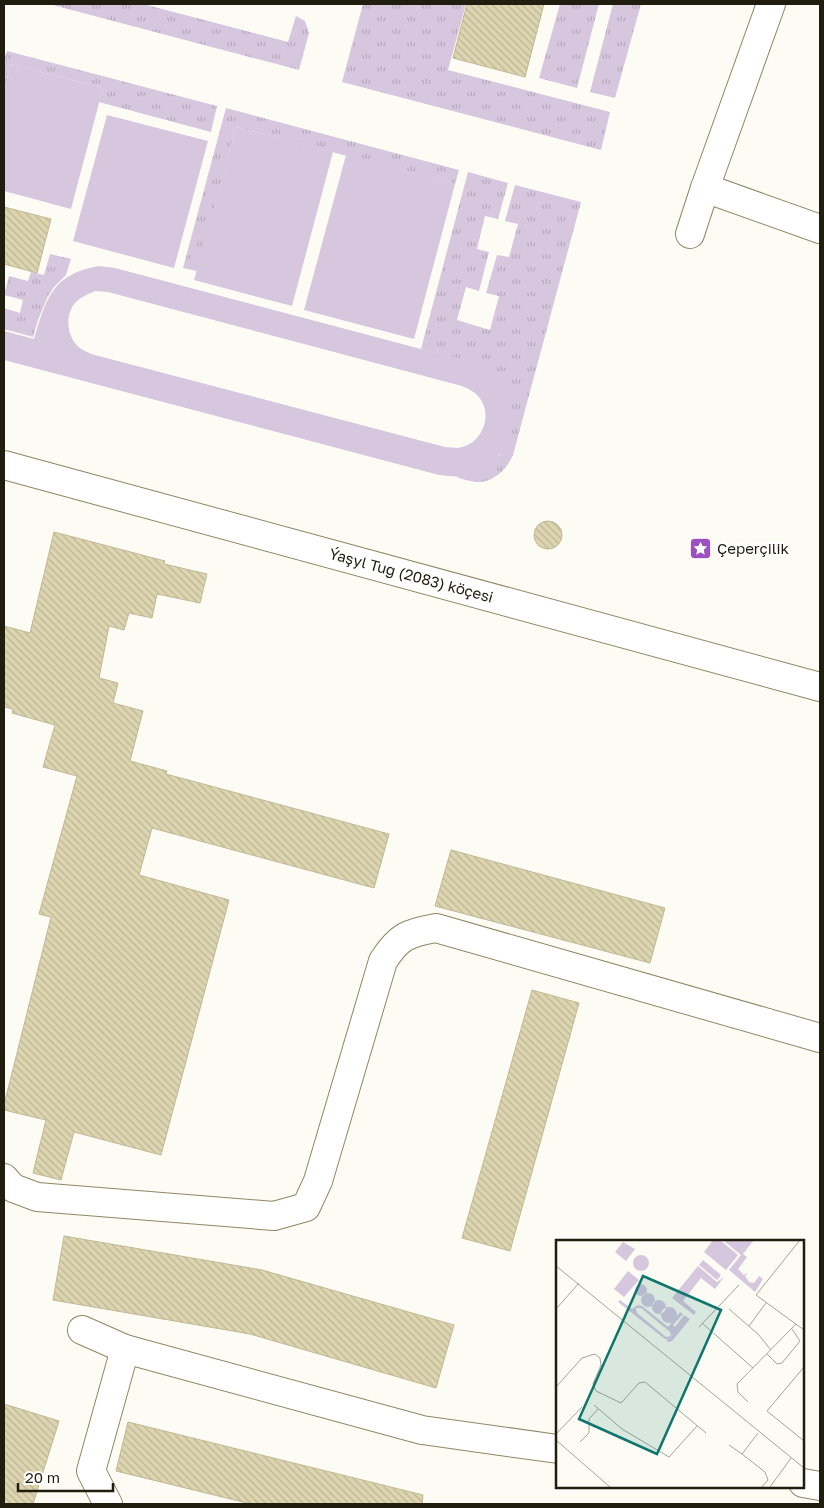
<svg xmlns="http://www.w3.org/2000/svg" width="824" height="1508" viewBox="0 0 824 1508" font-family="'Golos Text',sans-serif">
  <defs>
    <pattern id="grass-tufts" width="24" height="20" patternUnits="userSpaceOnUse" patternTransform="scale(1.25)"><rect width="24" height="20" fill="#d6c6de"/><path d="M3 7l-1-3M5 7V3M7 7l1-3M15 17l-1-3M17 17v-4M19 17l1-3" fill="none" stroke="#b7aabd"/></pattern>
    <pattern id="building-back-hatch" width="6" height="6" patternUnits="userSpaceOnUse" patternTransform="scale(1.25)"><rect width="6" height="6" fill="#ddd5b0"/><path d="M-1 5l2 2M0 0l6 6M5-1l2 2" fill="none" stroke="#bdb696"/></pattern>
  </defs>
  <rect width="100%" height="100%" fill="#fdfcf4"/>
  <path fill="url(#grass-tufts)" d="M 49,4 L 143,4 L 288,42 L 296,16 L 305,21 L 309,33 L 299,70 Z
    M 363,4 L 466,4 L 448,70 L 610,112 L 601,150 L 342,82 Z
    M 560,4 L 599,4 L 577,88 L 539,78 Z
    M 613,4 L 641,4 L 615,98 L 590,92 Z
    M 7,51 L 217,106 L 211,132 L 99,102 L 103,88 L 11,64 L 4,91 L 4,61 Z
    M 226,108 L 459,170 L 455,184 L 236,127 L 197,271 L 183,268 Z
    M 468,172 L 508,183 L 498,219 L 485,216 L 477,249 L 489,252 L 479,291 L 466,287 L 457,320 L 490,330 L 499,296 L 486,293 L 497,255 L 509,257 L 518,224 L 505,221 L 515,185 L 581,202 L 513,455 C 507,469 493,483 476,482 C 469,481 462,479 456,477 L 472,474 L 500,455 L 470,362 L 421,349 Z
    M 50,254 L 71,259 L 66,275 L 54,287 L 48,296 L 38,320 L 33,337 L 4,329 L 4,308 L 20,313 L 23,300 L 4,295 L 9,276 L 28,281 L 31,272 L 44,275 Z"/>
  <path fill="#d6c6de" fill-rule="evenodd" d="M 11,64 L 103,88 L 71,209 L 4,191 L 4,91 Z
    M 107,115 L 208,141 L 174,268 L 73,241 Z
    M 236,127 L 333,152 L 292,306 L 194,280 Z
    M 346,155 L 455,184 L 414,339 L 304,310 Z
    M 99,266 L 115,268 L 421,349 C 446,356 480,359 498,379 C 526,410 511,460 473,474 C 462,478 451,476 439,475 L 4,360 L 4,331 L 34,339 C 46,299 52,274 99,266 ZM 95,291 L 108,292 L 462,386 C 469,389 476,392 481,400 C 493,418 480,446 457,448 C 454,448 449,447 445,447 L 91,354 C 88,352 84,351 81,349 C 67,339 64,316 75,303 C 81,297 88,294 95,291 Z"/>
  <path fill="url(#building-back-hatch)" stroke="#c0b894" d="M 467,4 L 544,4 L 525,77 L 453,58 Z
    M 4,207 L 51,219 L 37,273 L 4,264 Z
    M534 535a14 14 0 1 1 28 0a14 14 0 1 1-28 0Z
    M 54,532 L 165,561 L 164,564 L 207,574 L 200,603 L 157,594 L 152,618 L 129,613 L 124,630 L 109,626 L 99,678 L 118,683 L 113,703 L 143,711 L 130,761 L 167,771 L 166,774 L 389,834 L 374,888 L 152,828 L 139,875 L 229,900 L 161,1155 L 74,1132 L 61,1180 L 33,1173 L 46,1120 L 4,1110 L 4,1105 L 51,917 L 39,914 L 77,776 L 43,767 L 55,725 L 12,713 L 13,709 L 4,707 L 4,626 L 30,633 Z
    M 451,850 L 665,908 L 650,963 L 435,906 Z
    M 532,990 L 579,1003 L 510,1251 L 462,1238 Z
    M 64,1236 L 262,1270 L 454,1325 L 436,1388 L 250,1334 L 53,1300 Z
    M 4,1404 L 59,1421 L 33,1504 L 4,1504 Z
    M 128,1422 L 423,1495 L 422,1504 L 251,1504 L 116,1471 Z"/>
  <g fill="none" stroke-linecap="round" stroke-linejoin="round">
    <defs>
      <g id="minor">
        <path d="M 705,188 L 820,229"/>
        <path d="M 690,234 L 705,188 L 771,4"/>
        <path id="s1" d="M 4,465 L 820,687"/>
        <path d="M 4,1178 L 13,1188 L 37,1197 L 274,1216 L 306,1207 L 318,1181 L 383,961 C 399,936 408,933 436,928 L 820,1038"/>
        <path d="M 82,1330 L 125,1349 L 422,1430 L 558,1449"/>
        <path d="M 803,1483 L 820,1486"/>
        <path d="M 108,1504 L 91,1471 L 125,1349"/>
      </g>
    </defs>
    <use href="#minor" stroke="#8f8765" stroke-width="30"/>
    <use href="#minor" stroke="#fff" stroke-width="28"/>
  </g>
  <defs>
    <symbol id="sight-square" viewBox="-11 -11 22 22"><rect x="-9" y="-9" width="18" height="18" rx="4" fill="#9e4fc0" stroke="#fff"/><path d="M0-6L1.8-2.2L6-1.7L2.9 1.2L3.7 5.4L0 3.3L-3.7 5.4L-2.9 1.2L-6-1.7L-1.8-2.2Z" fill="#fff"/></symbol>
  </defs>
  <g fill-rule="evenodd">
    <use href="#sight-square" x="688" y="536" width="25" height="25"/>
  </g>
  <g text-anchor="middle" stroke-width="5" stroke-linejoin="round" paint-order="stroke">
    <g font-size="15" fill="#201d0f" stroke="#fff" text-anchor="start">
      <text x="717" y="554">Çeperçilik</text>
    </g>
    <g font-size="15" fill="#201d0f" stroke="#fff">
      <text dy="5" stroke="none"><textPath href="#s1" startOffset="422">Ýaşyl Tug (2083) köçesi</textPath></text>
    </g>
  </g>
  <g transform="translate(556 1240)">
    <rect width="248" height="248" fill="#fdfcf4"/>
    <path d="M 157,0 L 164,0 L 182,15 L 170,30 L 148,12 ZM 167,0 L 198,0 L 187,14 L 191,17 L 182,29 L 188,35 L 192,33 L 189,36 L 193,42 L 198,43 L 203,36 L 207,39 L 199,52 L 173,30 L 185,15 ZM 67,2 L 79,9 L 70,21 L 59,12 ZM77 23a8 8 0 1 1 16 0a8 8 0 1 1-16 0ZM 147,20 L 165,35 L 161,40 L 143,25 ZM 142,26 L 161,42 L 168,37 L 159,49 L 145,38 L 127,61 L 140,72 L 138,75 L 116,58 ZM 124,72 L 127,74 L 117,85 L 119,87 L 128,75 L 134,79 L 116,101 L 112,102 L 110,100 L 118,96 L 112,87 Z" fill="#d6c6de"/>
    <path d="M 72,31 L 83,40 L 68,57 L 58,49 ZM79 50a6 6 0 1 1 12 0a6 6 0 1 1-12 0ZM85 60a7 7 0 1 1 14 0a7 7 0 1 1-14 0ZM96 67a7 7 0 1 1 14 0a7 7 0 1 1-14 0ZM 64,60 L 76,69 L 82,65 L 86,66 L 116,90 L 118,98 L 109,99 L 62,62 ZM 80,68 L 85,68 L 114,92 L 115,96 L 110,97 L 81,73 ZM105 75a8 8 0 1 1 16 0a8 8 0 1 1-16 0Z" fill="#d6c6de" fill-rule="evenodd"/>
    <path fill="none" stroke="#a5a398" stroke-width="1" d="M 244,0 L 200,55 L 248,90M 0,26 L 248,228M 0,69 L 23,43M 173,69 L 202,94 L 215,110M 146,83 L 197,128M 193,86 L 210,63M 143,87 L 183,45M 211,114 L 221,124 L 226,123 L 244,101 L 236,89M 248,127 L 211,171 L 248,201M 0,147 L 26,118 L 39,114 L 44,118 L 45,125 L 37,144 L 40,151 L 65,163 L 83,143 L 89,142 L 150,193M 192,162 L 182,152 L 181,144 L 240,84M 38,165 L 66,189 L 113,217 L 141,186M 202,193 L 186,214 L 209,232 L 212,240 L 206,247M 0,194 L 26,167M 0,200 L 54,247M 24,202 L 33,193 L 33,179 L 42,169M 173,205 L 186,214M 214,247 L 235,218"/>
    <path fill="#0f766e" fill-opacity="0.15" stroke="#0f766e" stroke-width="2.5" d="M 87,36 L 165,70 L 101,214 L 23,179 Z"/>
    <rect width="248" height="248" fill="none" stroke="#201d0f" stroke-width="2.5"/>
  </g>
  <rect width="824" height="1508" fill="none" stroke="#201d0f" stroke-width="10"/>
  <path d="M18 1483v8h95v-8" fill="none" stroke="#201d0f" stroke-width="2.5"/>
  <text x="25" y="1483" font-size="15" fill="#201d0f" stroke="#ffffff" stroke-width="4" paint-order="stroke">20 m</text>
</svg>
